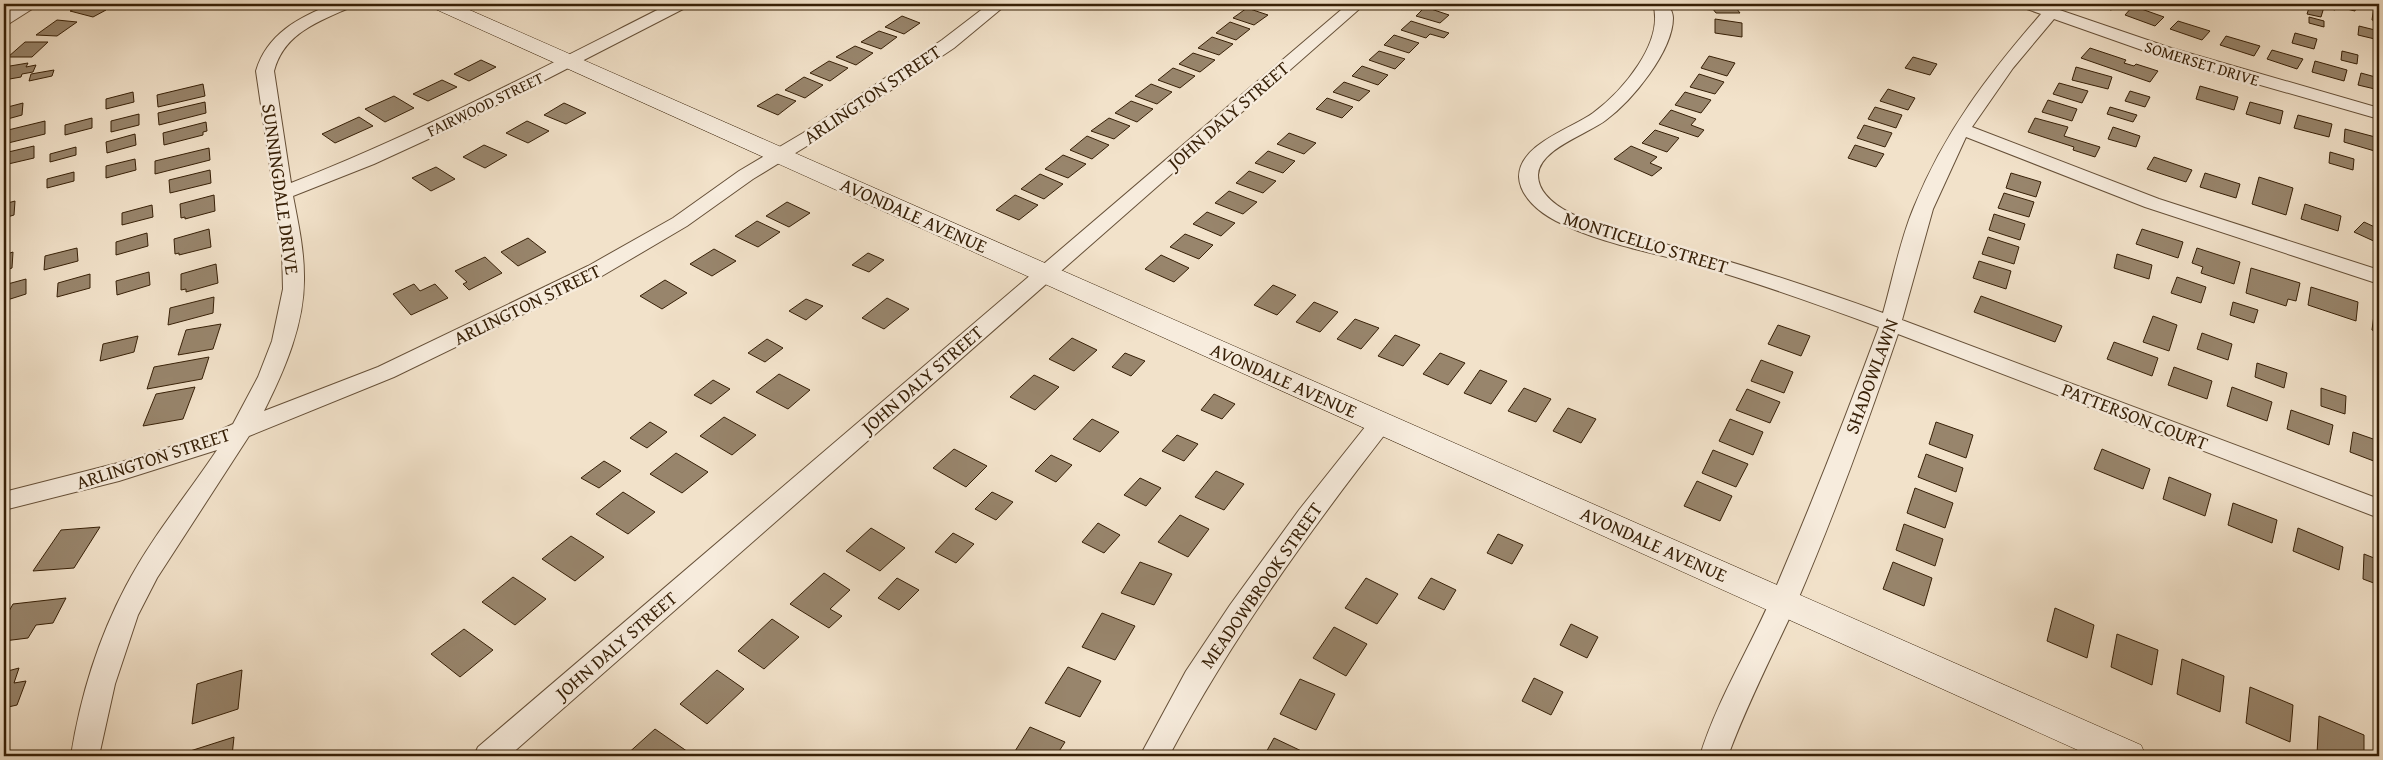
<svg xmlns="http://www.w3.org/2000/svg" width="2383" height="760" viewBox="0 0 2383 760" font-family="'Gentium Book Plus',serif">
  <rect width="100%" height="100%" fill="#f2e2ca"/>
  <filter id="stains"><feTurbulence type="fractalNoise" baseFrequency=".004" numOctaves="4"/><feColorMatrix values="0 0 0 0 .2 0 0 0 0 .09 0 0 0 0 .02 0 0 0 .5 -.17"/></filter>
  <radialGradient id="worn" r=".72"><stop offset=".6" stop-color="#630" stop-opacity="0"/><stop offset="1" stop-color="#630" stop-opacity=".3"/></radialGradient>
  <path fill="#98856c" stroke="#372007" d="M 84,4 L 108,4 L 99,9 L 106,10 L 93,17 L 70,11 Z
    M 1709,4 L 1733,4 L 1740,13 L 1716,13 Z
    M 2095,4 L 2120,4 L 2111,10 Z
    M 2320,4 L 2336,7 L 2335,10 L 2324,7 L 2321,17 L 2307,14 L 2310,5 L 2319,8 Z
    M 2326,4 L 2357,4 L 2355,11 Z
    M 2133,6 L 2164,17 L 2155,26 L 2125,15 Z
    M 2374,6 L 2379,8 L 2379,22 L 2372,20 Z
    M 1425,7 L 1449,15 L 1440,23 L 1416,16 Z
    M 1247,8 L 1268,15 L 1254,25 L 1233,18 Z
    M 902,16 L 920,23 L 904,34 L 885,27 Z
    M 2309,17 L 2324,21 L 2324,27 L 2309,23 Z
    M 1715,19 L 1742,23 L 1742,37 L 1715,33 Z
    M 57,20 L 77,22 L 57,36 L 36,35 Z
    M 1411,21 L 1449,33 L 1444,38 L 1430,34 L 1426,38 L 1401,30 Z
    M 2178,21 L 2210,31 L 2202,40 L 2170,29 Z
    M 1230,22 L 1250,29 L 1236,40 L 1216,33 Z
    M 2359,26 L 2379,31 L 2379,40 L 2358,35 Z
    M 879,31 L 897,37 L 881,49 L 861,42 Z
    M 2295,33 L 2317,39 L 2314,49 L 2292,43 Z
    M 1394,35 L 1419,43 L 1409,53 L 1384,45 Z
    M 2226,36 L 2260,46 L 2254,56 L 2220,45 Z
    M 1212,37 L 1233,44 L 1219,55 L 1198,48 Z
    M 25,42 L 48,42 L 32,57 L 8,57 Z
    M 855,46 L 873,53 L 856,65 L 836,57 Z
    M 2090,48 L 2126,60 L 2124,63 L 2134,66 L 2136,64 L 2158,71 L 2150,82 L 2081,58 Z
    M 2272,50 L 2303,59 L 2297,69 L 2267,59 Z
    M 1379,51 L 1405,59 L 1395,69 L 1369,60 Z
    M 2342,51 L 2358,55 L 2357,64 L 2341,60 Z
    M 1193,53 L 1215,60 L 1200,72 L 1179,64 Z
    M 1709,56 L 1735,63 L 1727,76 L 1701,68 Z
    M 1913,57 L 1937,64 L 1930,75 L 1905,68 Z
    M 481,60 L 496,67 L 469,81 L 454,74 Z
    M 829,61 L 848,68 L 830,81 L 810,73 Z
    M 2315,61 L 2347,70 L 2344,81 L 2312,72 Z
    M 28,63 L 26,67 L 36,65 L 33,72 L 22,74 L 21,77 L 4,80 L 4,67 Z
    M 1362,66 L 1388,75 L 1378,85 L 1352,76 Z
    M 2076,67 L 2112,77 L 2108,89 L 2072,80 Z
    M 1173,68 L 1195,76 L 1180,88 L 1158,80 Z
    M 54,70 L 52,76 L 29,81 L 31,74 Z
    M 2361,73 L 2379,78 L 2379,90 L 2358,85 Z
    M 1699,74 L 1724,82 L 1715,94 L 1690,87 Z
    M 804,77 L 823,85 L 805,98 L 785,90 Z
    M 442,80 L 457,87 L 428,101 L 413,94 Z
    M 1344,82 L 1370,91 L 1359,101 L 1333,92 Z
    M 2059,83 L 2088,91 L 2082,103 L 2053,94 Z
    M 203,84 L 205,96 L 158,107 L 157,95 Z
    M 1151,84 L 1172,92 L 1157,104 L 1135,96 Z
    M 2200,86 L 2238,97 L 2234,110 L 2196,99 Z
    M 1888,89 L 1915,98 L 1908,110 L 1880,101 Z
    M 2130,91 L 2150,97 L 2145,107 L 2125,101 Z
    M 133,92 L 134,102 L 106,109 L 106,99 Z
    M 1685,92 L 1711,100 L 1701,113 L 1675,105 Z
    M 777,94 L 796,101 L 778,115 L 757,106 Z
    M 394,96 L 414,108 L 385,122 L 365,109 Z
    M 1327,98 L 1353,107 L 1342,118 L 1316,109 Z
    M 2048,100 L 2077,109 L 2072,121 L 2042,112 Z
    M 1131,101 L 1153,109 L 1137,122 L 1115,113 Z
    M 205,102 L 206,113 L 159,125 L 158,113 Z
    M 2250,102 L 2283,111 L 2280,124 L 2246,114 Z
    M 23,103 L 22,115 L 4,120 L 4,108 Z
    M 564,103 L 586,113 L 566,124 L 544,115 Z
    M 1875,107 L 1902,115 L 1896,128 L 1868,119 Z
    M 2110,107 L 2137,115 L 2133,122 L 2107,114 Z
    M 1671,110 L 1696,119 L 1691,125 L 1704,130 L 1698,137 L 1659,124 Z
    M 139,114 L 139,125 L 111,132 L 111,121 Z
    M 2298,115 L 2332,124 L 2329,137 L 2294,128 Z
    M 359,117 L 373,126 L 335,143 L 322,134 Z
    M 92,118 L 92,128 L 65,135 L 65,125 Z
    M 1109,118 L 1130,126 L 1114,139 L 1091,131 Z
    M 2035,118 L 2068,127 L 2064,136 L 2100,147 L 2095,157 L 2073,150 L 2074,147 L 2028,132 Z
    M 45,121 L 45,134 L 4,144 L 4,131 Z
    M 527,121 L 549,131 L 528,143 L 506,133 Z
    M 206,122 L 207,131 L 203,132 L 203,135 L 164,145 L 163,133 Z
    M 1864,125 L 1892,133 L 1885,147 L 1857,138 Z
    M 2113,127 L 2140,136 L 2136,147 L 2108,139 Z
    M 2345,129 L 2379,138 L 2378,152 L 2344,142 Z
    M 1655,130 L 1679,138 L 1667,152 L 1642,143 Z
    M 1289,133 L 1316,143 L 1304,154 L 1277,144 Z
    M 135,134 L 136,145 L 107,153 L 106,142 Z
    M 1087,136 L 1109,145 L 1092,159 L 1070,150 Z
    M 484,145 L 507,155 L 485,168 L 463,157 Z
    M 1855,145 L 1884,154 L 1876,167 L 1848,158 Z
    M 34,146 L 34,158 L 4,165 L 4,153 Z
    M 1631,146 L 1657,157 L 1650,163 L 1662,168 L 1652,176 L 1614,159 Z
    M 76,147 L 76,155 L 50,162 L 50,154 Z
    M 209,148 L 210,160 L 155,174 L 155,161 Z
    M 1268,151 L 1295,161 L 1283,173 L 1255,163 Z
    M 2330,152 L 2354,159 L 2353,170 L 2329,163 Z
    M 1063,155 L 1086,164 L 1068,178 L 1045,169 Z
    M 2154,157 L 2192,170 L 2186,182 L 2147,169 Z
    M 135,159 L 136,170 L 106,178 L 106,166 Z
    M 436,167 L 455,179 L 431,191 L 412,178 Z
    M 210,170 L 211,183 L 170,193 L 169,180 Z
    M 1249,171 L 1276,181 L 1263,193 L 1236,183 Z
    M 74,172 L 74,181 L 47,188 L 47,179 Z
    M 2011,173 L 2041,182 L 2036,197 L 2006,188 Z
    M 2205,173 L 2240,184 L 2236,198 L 2200,187 Z
    M 1040,174 L 1063,184 L 1044,199 L 1021,189 Z
    M 2259,177 L 2293,188 L 2286,215 L 2252,204 Z
    M 1229,191 L 1257,202 L 1243,214 L 1215,203 Z
    M 2004,193 L 2034,202 L 2029,217 L 1998,208 Z
    M 214,195 L 215,211 L 185,219 L 185,217 L 181,218 L 180,204 Z
    M 1015,195 L 1038,205 L 1019,220 L 996,210 Z
    M 15,201 L 14,215 L 4,218 L 4,204 Z
    M 787,202 L 810,213 L 789,227 L 766,216 Z
    M 2305,204 L 2341,216 L 2338,231 L 2301,219 Z
    M 152,205 L 153,217 L 122,225 L 122,213 Z
    M 1207,212 L 1235,223 L 1221,236 L 1193,224 Z
    M 1994,214 L 2025,224 L 2020,240 L 1989,230 Z
    M 757,221 L 780,232 L 758,247 L 735,236 Z
    M 2364,222 L 2379,229 L 2378,243 L 2354,232 Z
    M 209,229 L 211,247 L 179,255 L 179,253 L 175,254 L 174,239 Z
    M 2142,229 L 2183,242 L 2178,258 L 2136,244 Z
    M 147,233 L 148,246 L 116,255 L 116,242 Z
    M 1185,234 L 1213,245 L 1199,259 L 1170,247 Z
    M 1988,237 L 2019,247 L 2014,264 L 1982,254 Z
    M 528,238 L 546,252 L 518,266 L 501,252 Z
    M 77,248 L 78,261 L 44,270 L 45,256 Z
    M 2197,248 L 2240,262 L 2234,284 L 2201,273 L 2203,267 L 2192,263 Z
    M 714,249 L 736,261 L 712,276 L 690,264 Z
    M 13,252 L 12,268 L 4,271 L 4,255 Z
    M 868,253 L 884,260 L 869,272 L 852,265 Z
    M 2117,254 L 2152,265 L 2149,279 L 2114,268 Z
    M 1161,255 L 1189,268 L 1174,282 L 1145,269 Z
    M 485,257 L 502,273 L 469,290 L 463,284 L 467,282 L 455,271 Z
    M 1979,261 L 2011,271 L 2006,289 L 1973,278 Z
    M 216,264 L 218,283 L 186,292 L 186,289 L 181,290 L 181,274 Z
    M 2251,268 L 2300,283 L 2296,301 L 2288,299 L 2286,306 L 2246,293 Z
    M 149,272 L 150,285 L 117,295 L 116,281 Z
    M 90,274 L 90,288 L 57,297 L 58,283 Z
    M 2177,277 L 2206,287 L 2201,303 L 2171,293 Z
    M 26,279 L 26,294 L 4,301 L 4,285 Z
    M 665,280 L 687,293 L 662,309 L 640,296 Z
    M 414,284 L 420,291 L 435,284 L 448,298 L 411,315 L 393,294 Z
    M 1273,285 L 1296,295 L 1277,315 L 1254,305 Z
    M 2311,287 L 2358,302 L 2356,321 L 2308,305 Z
    M 1981,296 L 2062,326 L 2055,342 L 1974,312 Z
    M 214,297 L 213,313 L 168,325 L 170,308 Z
    M 887,298 L 909,309 L 884,329 L 862,318 Z
    M 806,299 L 823,306 L 806,320 L 789,311 Z
    M 1314,302 L 1338,312 L 1320,332 L 1296,322 Z
    M 2233,302 L 2258,310 L 2254,323 L 2230,315 Z
    M 2375,307 L 2379,308 L 2379,333 L 2372,330 Z
    M 2153,316 L 2177,325 L 2169,351 L 2143,342 Z
    M 1355,319 L 1379,328 L 1361,349 L 1337,339 Z
    M 221,324 L 213,349 L 178,355 L 186,330 Z
    M 1778,325 L 1810,336 L 1801,356 L 1768,344 Z
    M 2202,333 L 2232,344 L 2228,360 L 2197,349 Z
    M 1395,335 L 1420,345 L 1403,366 L 1378,356 Z
    M 138,336 L 134,352 L 100,361 L 103,344 Z
    M 1072,338 L 1097,350 L 1074,371 L 1049,359 Z
    M 767,339 L 783,348 L 765,362 L 748,353 Z
    M 2114,342 L 2158,358 L 2152,376 L 2107,359 Z
    M 1125,353 L 1145,361 L 1131,376 L 1112,367 Z
    M 1440,353 L 1465,363 L 1448,385 L 1423,374 Z
    M 209,357 L 202,379 L 147,389 L 154,367 Z
    M 1761,360 L 1793,372 L 1784,393 L 1751,381 Z
    M 2257,363 L 2287,373 L 2284,388 L 2255,377 Z
    M 2174,367 L 2212,381 L 2207,399 L 2168,385 Z
    M 1480,370 L 1507,381 L 1491,404 L 1464,393 Z
    M 779,374 L 810,390 L 788,409 L 756,392 Z
    M 1034,375 L 1059,387 L 1035,410 L 1010,397 Z
    M 713,380 L 730,389 L 711,404 L 694,395 Z
    M 195,387 L 183,419 L 143,426 L 156,394 Z
    M 2232,387 L 2272,402 L 2267,421 L 2227,406 Z
    M 1524,388 L 1551,399 L 1536,422 L 1508,411 Z
    M 2321,388 L 2346,396 L 2345,414 L 2321,406 Z
    M 1747,389 L 1780,402 L 1770,423 L 1736,410 Z
    M 1214,394 L 1235,404 L 1222,419 L 1201,410 Z
    M 1568,408 L 1596,419 L 1581,443 L 1553,431 Z
    M 2291,410 L 2333,425 L 2329,445 L 2287,429 Z
    M 724,417 L 756,435 L 732,455 L 700,436 Z
    M 1092,419 L 1119,432 L 1100,452 L 1073,439 Z
    M 1730,419 L 1763,432 L 1753,455 L 1719,441 Z
    M 650,422 L 667,432 L 647,448 L 630,438 Z
    M 1936,422 L 1973,435 L 1966,458 L 1929,444 Z
    M 2353,432 L 2379,441 L 2379,463 L 2350,452 Z
    M 1177,435 L 1198,444 L 1184,461 L 1162,451 Z
    M 954,449 L 987,466 L 966,487 L 933,468 Z
    M 2102,449 L 2150,469 L 2143,489 L 2094,469 Z
    M 1713,450 L 1748,464 L 1736,487 L 1702,473 Z
    M 676,453 L 708,472 L 682,493 L 650,474 Z
    M 1926,454 L 1963,468 L 1956,492 L 1918,477 Z
    M 1051,455 L 1072,465 L 1056,482 L 1035,471 Z
    M 604,461 L 621,471 L 599,488 L 581,478 Z
    M 1216,471 L 1244,484 L 1224,510 L 1195,497 Z
    M 2169,477 L 2211,494 L 2205,516 L 2163,499 Z
    M 1140,478 L 1161,488 L 1146,506 L 1124,495 Z
    M 1697,481 L 1732,496 L 1720,521 L 1684,506 Z
    M 1915,488 L 1953,503 L 1945,528 L 1907,513 Z
    M 623,492 L 655,512 L 628,534 L 596,514 Z
    M 992,492 L 1013,502 L 996,520 L 975,509 Z
    M 2233,503 L 2277,520 L 2272,543 L 2228,525 Z
    M 1180,515 L 1209,529 L 1188,557 L 1158,542 Z
    M 1098,523 L 1120,535 L 1104,553 L 1082,542 Z
    M 1904,524 L 1943,539 L 1935,566 L 1896,550 Z
    M 100,527 L 74,568 L 33,571 L 61,530 Z
    M 871,528 L 905,548 L 880,571 L 846,551 Z
    M 2298,528 L 2343,547 L 2339,570 L 2293,551 Z
    M 953,533 L 974,544 L 956,563 L 935,552 Z
    M 1498,534 L 1523,545 L 1512,564 L 1487,553 Z
    M 571,536 L 604,557 L 575,581 L 542,559 Z
    M 2364,554 L 2379,560 L 2379,585 L 2363,579 Z
    M 1140,562 L 1172,574 L 1154,605 L 1121,593 Z
    M 1893,562 L 1932,578 L 1924,606 L 1883,589 Z
    M 824,573 L 850,590 L 830,609 L 842,616 L 829,628 L 790,604 Z
    M 513,577 L 546,599 L 515,625 L 482,602 Z
    M 897,578 L 919,590 L 899,610 L 878,598 Z
    M 1366,578 L 1398,594 L 1377,624 L 1345,608 Z
    M 1431,578 L 1456,590 L 1444,610 L 1418,598 Z
    M 66,598 L 53,623 L 36,625 L 28,638 L 4,641 L 4,620 L 13,604 Z
    M 2055,608 L 2094,625 L 2087,658 L 2047,641 Z
    M 1102,613 L 1135,626 L 1115,660 L 1082,647 Z
    M 772,619 L 799,637 L 764,669 L 738,651 Z
    M 1571,624 L 1598,637 L 1587,658 L 1560,645 Z
    M 1334,627 L 1367,644 L 1346,676 L 1313,658 Z
    M 464,629 L 493,650 L 460,677 L 431,654 Z
    M 2117,634 L 2158,650 L 2152,685 L 2111,667 Z
    M 2182,659 L 2224,676 L 2220,712 L 2177,694 Z
    M 1068,667 L 1101,681 L 1080,717 L 1045,703 Z
    M 19,668 L 14,683 L 26,681 L 17,705 L 4,708 L 4,672 Z
    M 242,670 L 238,709 L 192,724 L 197,684 Z
    M 717,670 L 744,689 L 707,724 L 680,704 Z
    M 1534,678 L 1563,692 L 1551,715 L 1522,701 Z
    M 1300,679 L 1335,694 L 1316,730 L 1280,714 Z
    M 2250,687 L 2293,705 L 2290,742 L 2246,723 Z
    M 2319,716 L 2364,735 L 2364,756 L 2323,756 L 2317,754 Z
    M 1030,727 L 1065,742 L 1056,756 L 1012,756 Z
    M 655,729 L 691,754 L 689,756 L 625,756 Z
    M 234,737 L 232,756 L 186,756 L 187,752 Z
    M 1274,738 L 1310,755 L 1264,756 Z"/>
  <g fill="none" stroke-linecap="round" stroke-linejoin="round">
    <defs>
      <path id="street" d="M 21,4 L 40,4 L 10,23 L 4,25 L 4,13 Z
        M 332,4 L 353,4 L 351,7 C 318,22 284,33 274,71 L 291,183 C 421,132 544,67 669,4 L 689,4 L 687,7 L 448,130 L 374,164 L 293,196 C 298,222 304,249 304,276 C 305,323 285,369 264,411 L 378,367 L 588,266 L 673,218 L 739,171 L 803,133 L 942,40 L 989,4 L 1007,4 L 954,48 L 815,141 L 753,179 L 687,226 L 602,276 L 394,377 L 249,436 L 157,578 L 138,615 L 115,684 L 99,756 L 71,756 C 80,698 98,639 126,586 C 151,538 187,495 217,450 L 119,481 L 4,510 L 4,492 L 118,463 L 212,434 L 233,424 L 258,377 L 272,341 L 283,289 L 282,248 L 256,71 C 267,34 298,18 332,4 Z
        M 1348,4 L 1365,4 L 509,756 L 474,756 L 478,747 Z
        M 1653,4 L 1669,4 C 1670,8 1673,13 1673,18 C 1673,51 1632,101 1606,120 C 1588,134 1539,149 1538,175 C 1538,193 1555,205 1570,213 C 1613,234 1661,242 1707,255 C 1766,272 1825,292 1883,313 C 1893,278 1900,240 1914,207 C 1945,131 1988,75 2041,14 L 2021,7 L 2019,4 L 2042,4 L 2168,47 L 2379,108 L 2379,119 L 2156,55 L 2054,19 L 2013,68 L 1972,127 L 2159,199 L 2379,270 L 2379,284 L 2145,207 L 1966,137 L 1933,209 L 1902,320 L 2379,499 L 2379,518 L 1898,334 C 1867,425 1834,516 1796,604 C 1773,654 1747,704 1728,756 L 1700,756 C 1716,703 1747,653 1770,601 C 1809,511 1845,419 1879,327 C 1817,304 1755,282 1693,264 C 1647,251 1599,243 1556,221 C 1540,213 1520,197 1519,177 C 1519,144 1571,129 1593,113 C 1622,92 1665,42 1653,4 Z
        M 1381,415 L 1389,417 L 1393,423 L 1389,429 C 1308,533 1231,639 1169,756 L 1140,756 L 1186,671 L 1230,605 L 1299,510 L 1373,417 Z"/>
      <path id="secondary" d="M 430,4 L 456,4 L 2141,745 L 2146,756 L 2091,756 L 433,8 Z"/>
    </defs>
    <use href="#street" stroke="#665038" stroke-width="2"/>
    <use href="#secondary" stroke="#372007" stroke-width="1"/>
    <use href="#street" fill="#f7ecdd" fill-rule="evenodd"/>
    <use href="#secondary" fill="#f7ecdd" fill-rule="evenodd"/>
  </g>
  <g text-anchor="middle" stroke-width="5" stroke-linejoin="round" paint-order="stroke">
    <g font-size="16" fill="#372007" stroke="#f7ecdd">
      <text transform="translate(2202 63) rotate(17)" y="6">SOMERSET DRIVE</text>
      <text transform="translate(485 104) rotate(-26)" y="6">FAIRWOOD STREET</text>
    </g>
    <g font-size="19" fill="#372007" stroke="#f7ecdd">
      <text transform="translate(872 94) rotate(-34)" y="7">ARLINGTON STREET</text>
      <text transform="translate(1228 115) rotate(-41)" y="7">JOHN DALY STREET</text>
      <text transform="translate(281 189) rotate(82)" y="7">SUNNINGDALE DRIVE</text>
      <text transform="translate(914 215) rotate(24)" y="7">AVONDALE AVENUE</text>
      <text transform="translate(1646 242) rotate(17)" y="7">MONTICELLO STREET</text>
      <text transform="translate(527 304) rotate(-26)" y="7">ARLINGTON STREET</text>
      <text transform="translate(1871 376) rotate(-70)" y="7">SHADOWLAWN</text>
      <text transform="translate(922 379) rotate(-41)" y="7">JOHN DALY STREET</text>
      <text transform="translate(1284 380) rotate(24)" y="7">AVONDALE AVENUE</text>
      <text transform="translate(2135 416) rotate(21)" y="7">PATTERSON COURT</text>
      <text transform="translate(153 458) rotate(-18)" y="7">ARLINGTON STREET</text>
      <text transform="translate(1654 544) rotate(24)" y="7">AVONDALE AVENUE</text>
      <text transform="translate(1261 585) rotate(-55)" y="7">MEADOWBROOK STREET</text>
      <text transform="translate(616 645) rotate(-41)" y="7">JOHN DALY STREET</text>
    </g>
  </g>
  <rect width="2383" height="760" fill="none" stroke="#f2e2ca" stroke-width="20"/>
  <rect x="5" y="5" width="2373" height="750" fill="none" stroke="#372007" stroke-width="2.5"/>
  <rect x="10" y="10" width="2363" height="740" fill="none" stroke="#372007"/>
  <rect width="100%" height="100%" filter="url(#stains)"/>
  <rect width="100%" height="100%" fill="url(#worn)"/>
</svg>
